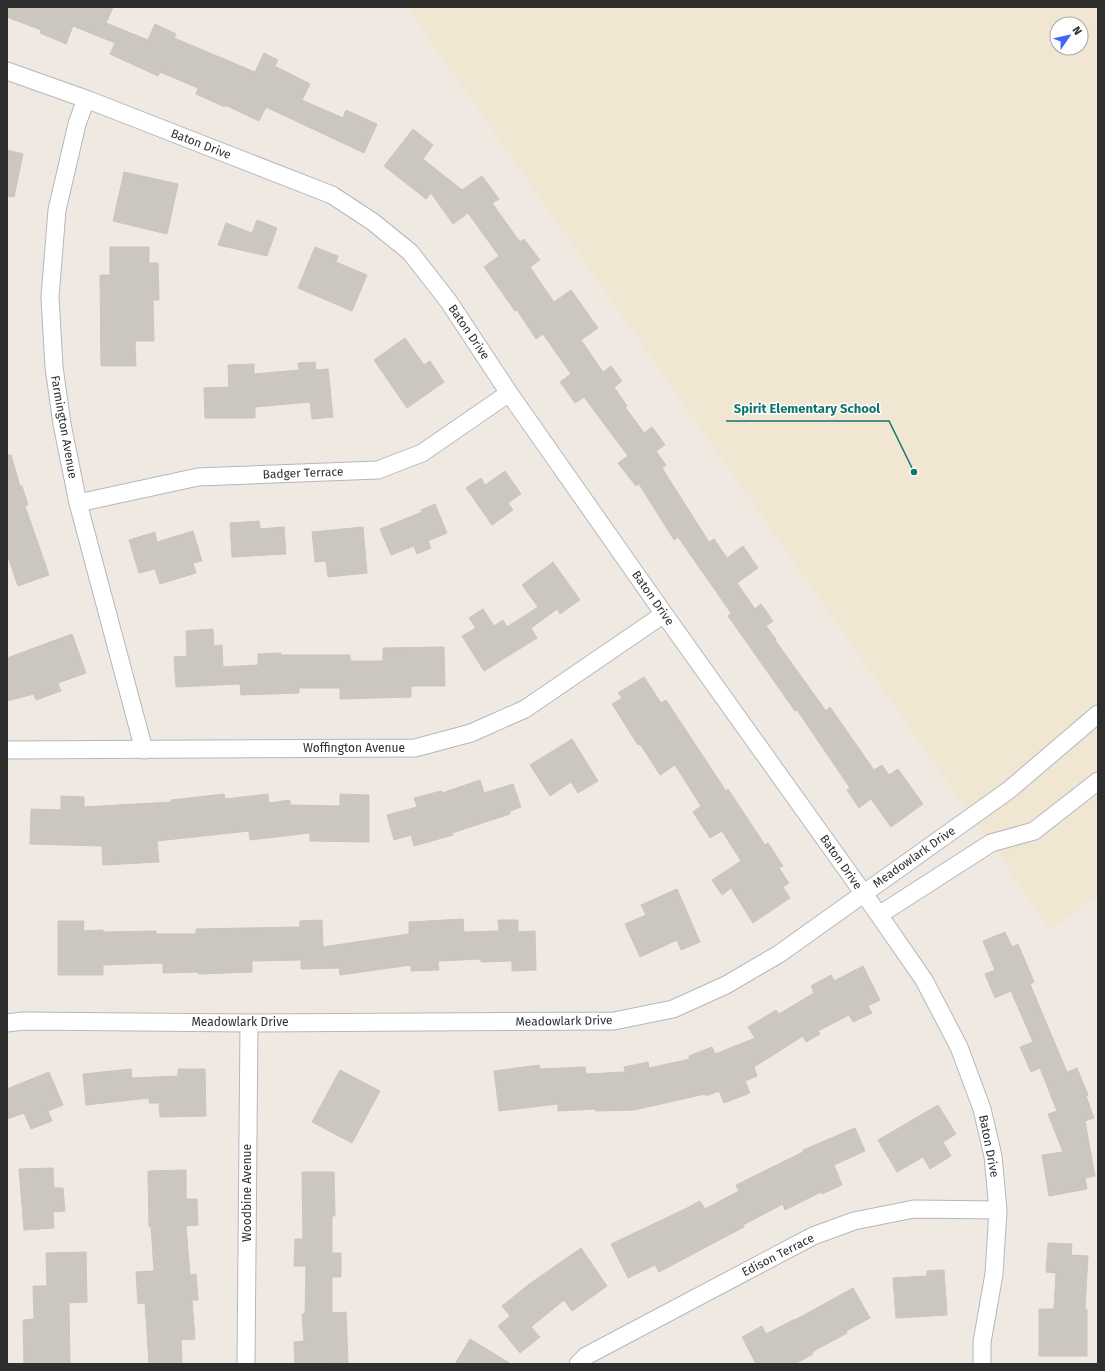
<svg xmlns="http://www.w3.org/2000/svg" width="1105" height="1371" viewBox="0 0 1105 1371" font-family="'Fira Sans',sans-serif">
  <rect width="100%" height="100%" fill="#efe9e1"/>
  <path fill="#f0e6d1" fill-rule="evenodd" d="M 407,7 L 1098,7 L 1098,895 L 1050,929 ZM 1057,24 L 1081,24 L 1081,48 L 1057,48 Z"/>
  <path fill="#cbc7bf" stroke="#cbc5ba" d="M 7,7 L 113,7 L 106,23 L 148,40 L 155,24 L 176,34 L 174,38 L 255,72 L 264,53 L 278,60 L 275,66 L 310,84 L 302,100 L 343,118 L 346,110 L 377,124 L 364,153 L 266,107 L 259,121 L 225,105 L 225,107 L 196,94 L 198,88 L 160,72 L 158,76 L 110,54 L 115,43 L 73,26 L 66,44 L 40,33 L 41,30 L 7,17 Z
    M 413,129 L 433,145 L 423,159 L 462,190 L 482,176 L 499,199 L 492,203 L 520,242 L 524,239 L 540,260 L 530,267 L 554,302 L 571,290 L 598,328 L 581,340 L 603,372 L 611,366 L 622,381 L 614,387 L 627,406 L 625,407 L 644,433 L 652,427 L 665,445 L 656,451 L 666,465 L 662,468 L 709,542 L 714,539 L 727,558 L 743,546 L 758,568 L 737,583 L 755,609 L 761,604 L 773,621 L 766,626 L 776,639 L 775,640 L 826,711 L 830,707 L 874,770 L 882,765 L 889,775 L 898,769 L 923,804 L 891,827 L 871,799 L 859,808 L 847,790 L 850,788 L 797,710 L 795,711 L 728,616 L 731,613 L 678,537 L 674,540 L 639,484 L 636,486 L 618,463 L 628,456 L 584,397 L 575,403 L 560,382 L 571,374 L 543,334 L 536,339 L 517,310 L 515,311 L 484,267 L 499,256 L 468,213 L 453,224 L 431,193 L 426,199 L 384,166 Z
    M 7,150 L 23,154 L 14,197 L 7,196 Z
    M 124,172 L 178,184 L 167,234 L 113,221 Z
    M 257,220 L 277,228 L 267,256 L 218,245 L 226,223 L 252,233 Z
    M 110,247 L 149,247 L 149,263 L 158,263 L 159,300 L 153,300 L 154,341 L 135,341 L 136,366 L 101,366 L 100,275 L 110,275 Z
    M 315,247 L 338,256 L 336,262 L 367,275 L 352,311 L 298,288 Z
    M 405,338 L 424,365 L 430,361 L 444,382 L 407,408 L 374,360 Z
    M 315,362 L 316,370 L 328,369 L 333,417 L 312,419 L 310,402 L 255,407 L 255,418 L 205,418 L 204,388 L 229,387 L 228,365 L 254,364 L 254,374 L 299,370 L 298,363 Z
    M 7,455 L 11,455 L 20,486 L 22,486 L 28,505 L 25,506 L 49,575 L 18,586 L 7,554 Z
    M 505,471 L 521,494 L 508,503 L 513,510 L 492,525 L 466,488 L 481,478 L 485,485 Z
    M 435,504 L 447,533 L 428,541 L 431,548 L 417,554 L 414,546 L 391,555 L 380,529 L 422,512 L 421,510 Z
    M 259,521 L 260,529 L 284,527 L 286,554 L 232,557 L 230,523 Z
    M 363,527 L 367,573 L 328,577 L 326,561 L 315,562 L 312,532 Z
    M 193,531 L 202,561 L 193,563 L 196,573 L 160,584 L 155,569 L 139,573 L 129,540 L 155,532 L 157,542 Z
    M 553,562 L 580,600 L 560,614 L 557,609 L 531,628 L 537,638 L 484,671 L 462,636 L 476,628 L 469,618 L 483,609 L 494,626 L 503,620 L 507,627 L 538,607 L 522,585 Z
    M 213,629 L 214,646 L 222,645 L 223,667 L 258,665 L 258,654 L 281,653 L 281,655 L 350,655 L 350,661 L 383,661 L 383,648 L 444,647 L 445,686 L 411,686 L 411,697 L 340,699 L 340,688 L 299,688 L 299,693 L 241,695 L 240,684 L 176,687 L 174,657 L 187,656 L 186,631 Z
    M 72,634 L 86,673 L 58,683 L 61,691 L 36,700 L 34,694 L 7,701 L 7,658 Z
    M 644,677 L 661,703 L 666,700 L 726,791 L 728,789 L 765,845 L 768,843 L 783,866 L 779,868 L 789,883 L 783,887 L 790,898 L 753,923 L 731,888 L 722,895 L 712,880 L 741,861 L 722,831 L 710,838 L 693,812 L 701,806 L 675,765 L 660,775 L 640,744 L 638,745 L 612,704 L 622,698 L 618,693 Z
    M 572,739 L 598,781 L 578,793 L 571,782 L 550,796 L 530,765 Z
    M 480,780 L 484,793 L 513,784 L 521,807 L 510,811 L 510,814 L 452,833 L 453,835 L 414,846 L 411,835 L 394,840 L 387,815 L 417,807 L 414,798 L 441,791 L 442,793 Z
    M 224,794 L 225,799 L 268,794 L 269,803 L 290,800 L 290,805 L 340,806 L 340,794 L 369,795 L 369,842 L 310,841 L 310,833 L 250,840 L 249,831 L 157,841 L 159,862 L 103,865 L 102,846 L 30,844 L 31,809 L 61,810 L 61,796 L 84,797 L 84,807 L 171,802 L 171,800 Z
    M 677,889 L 700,942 L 681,950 L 677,940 L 640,957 L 625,924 L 646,915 L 641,905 Z
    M 463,919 L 464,932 L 499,931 L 498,920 L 518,920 L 518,932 L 535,931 L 536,970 L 512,971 L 512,961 L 481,962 L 481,959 L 438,961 L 439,970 L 411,971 L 411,965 L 340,975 L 339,968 L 301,969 L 301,960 L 252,961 L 252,972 L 198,974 L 198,972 L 163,973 L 163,963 L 103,965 L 103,975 L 58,975 L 58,921 L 84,921 L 83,931 L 103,930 L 103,932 L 156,931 L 156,934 L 196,934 L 196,929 L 300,927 L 300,921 L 322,920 L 323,947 L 409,934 L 409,922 Z
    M 1005,932 L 1012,947 L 1018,944 L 1034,982 L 1030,984 L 1067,1072 L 1077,1068 L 1088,1095 L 1086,1096 L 1094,1118 L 1085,1121 L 1095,1176 L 1085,1178 L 1087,1189 L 1049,1196 L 1042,1155 L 1063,1152 L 1048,1114 L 1057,1111 L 1040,1068 L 1031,1072 L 1020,1047 L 1033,1042 L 1011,991 L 995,998 L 985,974 L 995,970 L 983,941 Z
    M 863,966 L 880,1000 L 868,1006 L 872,1013 L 853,1022 L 849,1015 L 818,1031 L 820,1034 L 806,1042 L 803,1036 L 754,1067 L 757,1076 L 745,1081 L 750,1093 L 724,1103 L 719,1091 L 706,1096 L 705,1094 L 634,1110 L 596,1111 L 595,1109 L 558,1111 L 558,1104 L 499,1111 L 494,1071 L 539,1065 L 540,1069 L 585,1067 L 586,1074 L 625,1072 L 624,1067 L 648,1062 L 649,1068 L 690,1059 L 689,1056 L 712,1047 L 715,1054 L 755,1038 L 748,1027 L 776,1010 L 779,1014 L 814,993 L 811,986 L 831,975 L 834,981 Z
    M 131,1069 L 132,1078 L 178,1076 L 178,1069 L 205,1069 L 206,1116 L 160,1117 L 159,1103 L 149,1103 L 149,1098 L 86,1105 L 83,1074 Z
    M 340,1070 L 380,1091 L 352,1143 L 312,1122 Z
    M 49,1072 L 63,1105 L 48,1111 L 52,1121 L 31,1129 L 24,1113 L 7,1119 L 7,1089 Z
    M 938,1105 L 956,1134 L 943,1142 L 951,1156 L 930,1169 L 923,1157 L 897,1172 L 878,1140 Z
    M 855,1128 L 865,1151 L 834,1165 L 842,1185 L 822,1194 L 821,1192 L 785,1210 L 783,1204 L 743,1225 L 744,1227 L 659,1272 L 655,1265 L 628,1278 L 611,1244 L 687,1208 L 700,1201 L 705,1209 L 739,1191 L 736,1185 L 803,1152 L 803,1150 Z
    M 53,1168 L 54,1188 L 63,1188 L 65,1211 L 53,1212 L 54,1228 L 24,1230 L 19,1169 Z
    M 186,1170 L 186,1199 L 197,1199 L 198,1225 L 186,1226 L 190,1275 L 196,1274 L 198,1300 L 192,1300 L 195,1339 L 181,1340 L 182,1364 L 149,1364 L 145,1303 L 138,1304 L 136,1272 L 154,1271 L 151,1226 L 149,1227 L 148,1171 Z
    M 302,1172 L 334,1172 L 335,1216 L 332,1216 L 332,1253 L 341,1253 L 341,1277 L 332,1277 L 332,1313 L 346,1312 L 348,1363 L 295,1364 L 294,1342 L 304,1341 L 302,1314 L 305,1314 L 306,1266 L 294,1266 L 295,1239 L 303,1239 Z
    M 1048,1243 L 1072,1244 L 1071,1255 L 1088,1256 L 1085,1309 L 1087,1309 L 1087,1356 L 1039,1356 L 1039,1309 L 1054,1309 L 1056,1273 L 1046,1272 Z
    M 581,1248 L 607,1286 L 572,1311 L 564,1300 L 531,1327 L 540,1337 L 520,1353 L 498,1326 L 510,1316 L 502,1306 L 528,1285 Z
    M 86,1252 L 87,1302 L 69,1303 L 70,1364 L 24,1364 L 23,1320 L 34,1319 L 33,1286 L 47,1286 L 46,1253 Z
    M 944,1270 L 947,1315 L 896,1318 L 893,1278 L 927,1276 L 927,1271 Z
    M 853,1288 L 870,1318 L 846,1331 L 847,1333 L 812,1352 L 813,1354 L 795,1364 L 756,1364 L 742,1337 L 762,1326 L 766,1334 L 795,1319 L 795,1320 Z
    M 470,1339 L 511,1364 L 455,1364 Z"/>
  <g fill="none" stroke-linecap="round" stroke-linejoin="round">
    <defs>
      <path id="street" d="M 7,71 L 86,99 L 332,195 L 373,222 L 410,252 L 449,302 L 509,393 L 664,614 L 879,915 L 924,980 L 959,1047 L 982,1109 L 993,1156 L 998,1210 L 994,1274 L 982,1342 L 982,1364
        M 86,99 L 77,124 L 57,210 L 50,297 L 54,367 L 62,424 L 78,503 L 144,750
        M 78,503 L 198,477 L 378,470 L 422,453 L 509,393
        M 7,750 L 415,748 L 471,733 L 525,709 L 664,614
        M 879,915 L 991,843 L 1034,831 L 1098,781
        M 7,1023 L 23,1021 L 249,1023 L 614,1021 L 673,1009 L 726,985 L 779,954 L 1009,790 L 1098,714
        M 246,1364 L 249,1023
        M 578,1364 L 586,1356 L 813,1236 L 854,1221 L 914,1209 L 998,1210"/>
    </defs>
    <use href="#street" stroke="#b4b7c1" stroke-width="19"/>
    <use href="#street" stroke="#fff" stroke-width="17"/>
  </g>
  <g text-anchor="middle" stroke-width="3" stroke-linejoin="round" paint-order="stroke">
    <g font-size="12" fill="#2e2e2e" stroke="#fff">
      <text transform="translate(201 144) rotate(21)" y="4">Baton Drive</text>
      <text transform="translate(469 332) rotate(56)" y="4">Baton Drive</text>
      <text transform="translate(64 427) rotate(80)" y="4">Farmington Avenue</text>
      <text transform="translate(303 473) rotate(-2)" y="4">Badger Terrace</text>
      <text transform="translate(653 598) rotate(55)" y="4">Baton Drive</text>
      <text x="354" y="752">Woffington Avenue</text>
      <text transform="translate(914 857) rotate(-35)" y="4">Meadowlark Drive</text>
      <text transform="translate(841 862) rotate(55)" y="4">Baton Drive</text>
      <text transform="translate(564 1021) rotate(-1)" y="4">Meadowlark Drive</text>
      <text x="240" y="1026">Meadowlark Drive</text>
      <text transform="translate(989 1146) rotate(79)" y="4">Baton Drive</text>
      <text transform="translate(247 1193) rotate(-90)" y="4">Woodbine Avenue</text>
      <text transform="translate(778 1255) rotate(-27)" y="4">Edison Terrace</text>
    </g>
  </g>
  <path fill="none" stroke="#0f766e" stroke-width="1.5" d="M914 472L889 421H726"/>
  <circle fill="#0f766e" stroke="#fff" stroke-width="1.5" cx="914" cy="472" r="4"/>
  <g font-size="13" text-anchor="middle" font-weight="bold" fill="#0f766e" stroke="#fff" stroke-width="3" stroke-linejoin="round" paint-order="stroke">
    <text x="807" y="413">Spirit Elementary School</text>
  </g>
  <rect width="1105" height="1371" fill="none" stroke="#2e2e2e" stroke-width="16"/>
  <g transform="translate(1069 36) rotate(56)"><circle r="19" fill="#ffffff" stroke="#ababab"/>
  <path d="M0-3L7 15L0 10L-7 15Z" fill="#4264fb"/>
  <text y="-6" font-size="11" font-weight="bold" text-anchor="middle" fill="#2e2e2e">N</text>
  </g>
</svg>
